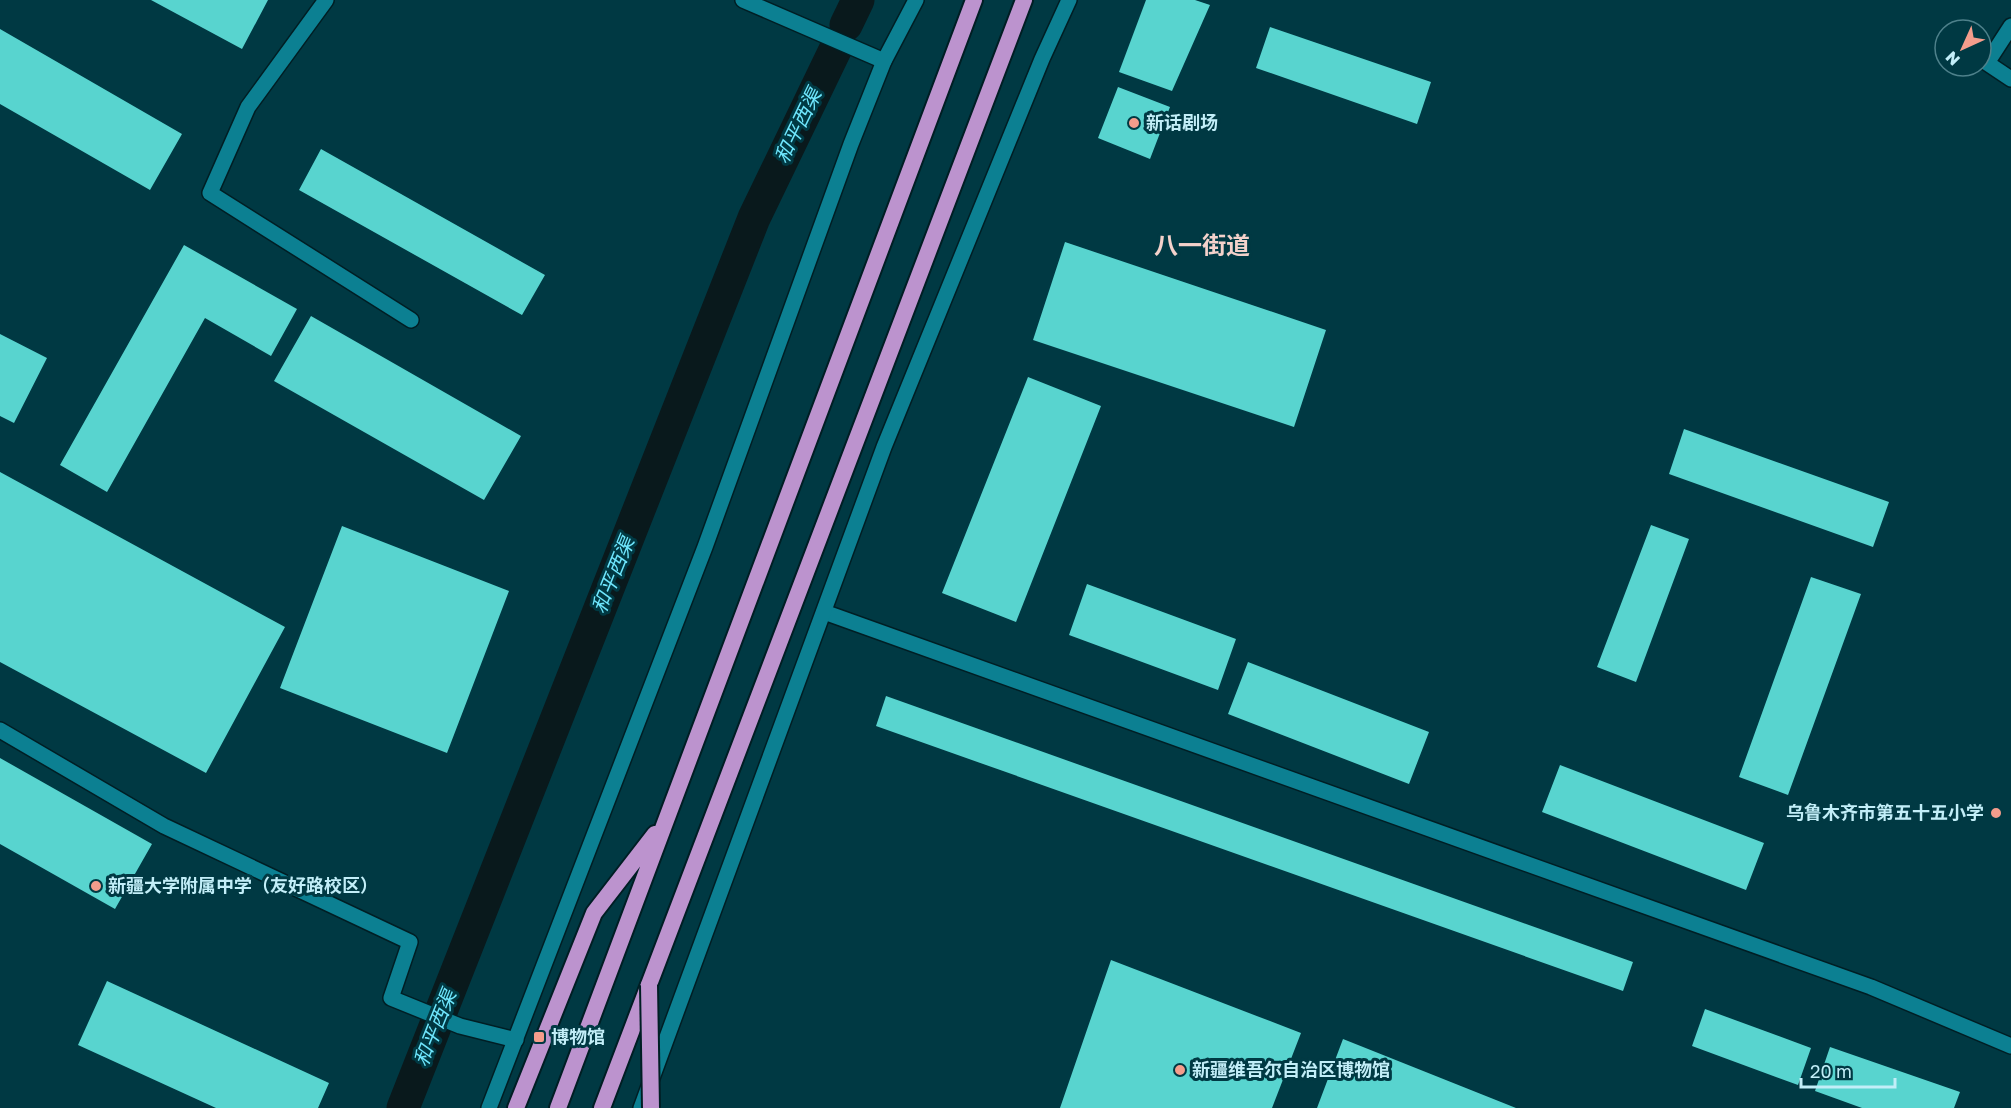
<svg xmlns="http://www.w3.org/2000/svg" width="2011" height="1108" viewBox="0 0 2011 1108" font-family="'Golos Text','Noto Sans SC',sans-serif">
  <rect width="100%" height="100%" fill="#003943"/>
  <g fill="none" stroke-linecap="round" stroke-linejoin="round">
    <path stroke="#09191c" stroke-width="33" d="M 846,25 L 858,0
      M 403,1108 L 754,218 L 836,48"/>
  </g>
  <path fill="#58d4cf" d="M 151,0 L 268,0 L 242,49 Z
    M 1146,0 L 1195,0 L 1210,5 L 1172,91 L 1119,72 Z
    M 1270,27 L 1431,82 L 1417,124 L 1256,68 Z
    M 0,29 L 182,134 L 150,190 L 0,104 Z
    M 1118,87 L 1170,107 L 1150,159 L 1098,138 Z
    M 321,149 L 545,275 L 522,315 L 299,190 Z
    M 1065,242 L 1326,330 L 1294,427 L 1033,340 Z
    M 184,245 L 297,309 L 271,356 L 205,318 L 107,492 L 60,465 Z
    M 311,316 L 521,436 L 484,500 L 274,381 Z
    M 0,334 L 47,358 L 14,423 L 0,416 Z
    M 1028,377 L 1101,406 L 1016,622 L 942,593 Z
    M 1684,429 L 1889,502 L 1873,547 L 1669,474 Z
    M 0,472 L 285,627 L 206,773 L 0,662 Z
    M 1651,525 L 1689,539 L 1636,682 L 1597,667 Z
    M 342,526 L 509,591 L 447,753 L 280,688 Z
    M 1811,577 L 1861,594 L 1788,795 L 1739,777 Z
    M 1087,584 L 1236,639 L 1218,690 L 1069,635 Z
    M 1248,662 L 1429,732 L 1409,784 L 1228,714 Z
    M 886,696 L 1633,962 L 1623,991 L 876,726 Z
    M 0,758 L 152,844 L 115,909 L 0,844 Z
    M 1560,765 L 1764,843 L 1746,890 L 1542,812 Z
    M 1111,960 L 1301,1033 L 1272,1108 L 1060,1108 Z
    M 107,981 L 329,1083 L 318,1108 L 216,1108 L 78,1045 Z
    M 1705,1009 L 1811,1048 L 1798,1085 L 1692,1046 Z
    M 1343,1039 L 1516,1108 L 1317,1108 Z
    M 1830,1047 L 1960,1092 L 1954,1108 L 1862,1108 L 1815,1091 Z"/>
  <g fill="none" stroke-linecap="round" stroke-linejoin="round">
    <defs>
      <path id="service" d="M 326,0 L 248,107 L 210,193 L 411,320
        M 743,0 L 884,61
        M 0,730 L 164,826 L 410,942 L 391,998 L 460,1026 L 516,1040"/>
      <path id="minor" d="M 2011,26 L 1987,63 L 2011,79
        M 824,612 L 1871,987 L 2011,1046"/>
      <path id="secondary" d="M 489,1108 L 705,547 L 851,144 L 884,61 L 916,0
        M 641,1108 L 884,447 L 1042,59 L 1069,0"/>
      <path id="trunk" d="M 516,1108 L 594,913 L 655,834
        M 558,1108 L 974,0
        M 602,1108 L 1024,0"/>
    </defs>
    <use href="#service" stroke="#001e24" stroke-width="18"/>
    <use href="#minor" stroke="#001e24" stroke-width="18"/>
    <use href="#secondary" stroke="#001e24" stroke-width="18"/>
    <use href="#trunk" stroke="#001e24" stroke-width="20"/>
    <use href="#service" stroke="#0c8092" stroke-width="15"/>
    <use href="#minor" stroke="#0c8092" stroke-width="15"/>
    <use href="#secondary" stroke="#0c8092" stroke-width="15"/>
    <use href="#trunk" stroke="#bc93ce" stroke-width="16"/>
    <defs>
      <path id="trunk-bridge" d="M 649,985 L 651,1108"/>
    </defs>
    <use href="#trunk-bridge" stroke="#001e24" stroke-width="20" stroke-linecap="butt"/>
    <use href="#trunk-bridge" stroke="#bc93ce" stroke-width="16"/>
  </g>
  <g fill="#f49d8c" stroke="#003943" stroke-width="2">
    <circle cx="1134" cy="123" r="6"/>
    <circle cx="1996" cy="813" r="6"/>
    <circle cx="96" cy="886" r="6"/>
    <rect x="533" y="1031" width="12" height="12" rx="3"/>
    <circle cx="1180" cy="1070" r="6"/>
  </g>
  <g text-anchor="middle" stroke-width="6" stroke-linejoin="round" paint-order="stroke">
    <g font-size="18" font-weight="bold" fill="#c2eef8" stroke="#003943" text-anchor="start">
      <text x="1146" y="129">新话剧场</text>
      <text x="1984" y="819" text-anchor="end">乌鲁木齐市第五十五小学</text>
      <text x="108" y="892">新疆大学附属中学（友好路校区）</text>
      <text x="551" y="1043">博物馆</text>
      <text x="1192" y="1076">新疆维吾尔自治区博物馆</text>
    </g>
    <g font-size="20" font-style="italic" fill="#6fe7fe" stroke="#003943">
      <text transform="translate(798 126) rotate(-64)" y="7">和平西渠</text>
      <text transform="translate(613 575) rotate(-68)" y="7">和平西渠</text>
      <text transform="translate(435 1028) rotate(-68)" y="7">和平西渠</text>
    </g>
    <g font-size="24" font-weight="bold" fill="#f4d2cb" stroke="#003943">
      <text x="1202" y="254">八一街道</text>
    </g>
  </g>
  <g transform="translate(1963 48) rotate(225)"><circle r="28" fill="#003943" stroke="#4e818b" stroke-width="1.5"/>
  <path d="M0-4.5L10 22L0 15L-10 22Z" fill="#f49d8c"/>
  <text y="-9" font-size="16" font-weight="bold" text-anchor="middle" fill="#c2eef8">N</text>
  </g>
  <path d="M1801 1078v9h94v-9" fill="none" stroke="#c2eef8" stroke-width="3"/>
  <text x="1810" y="1078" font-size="18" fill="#c2eef8" stroke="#003943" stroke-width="4.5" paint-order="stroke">20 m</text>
</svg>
